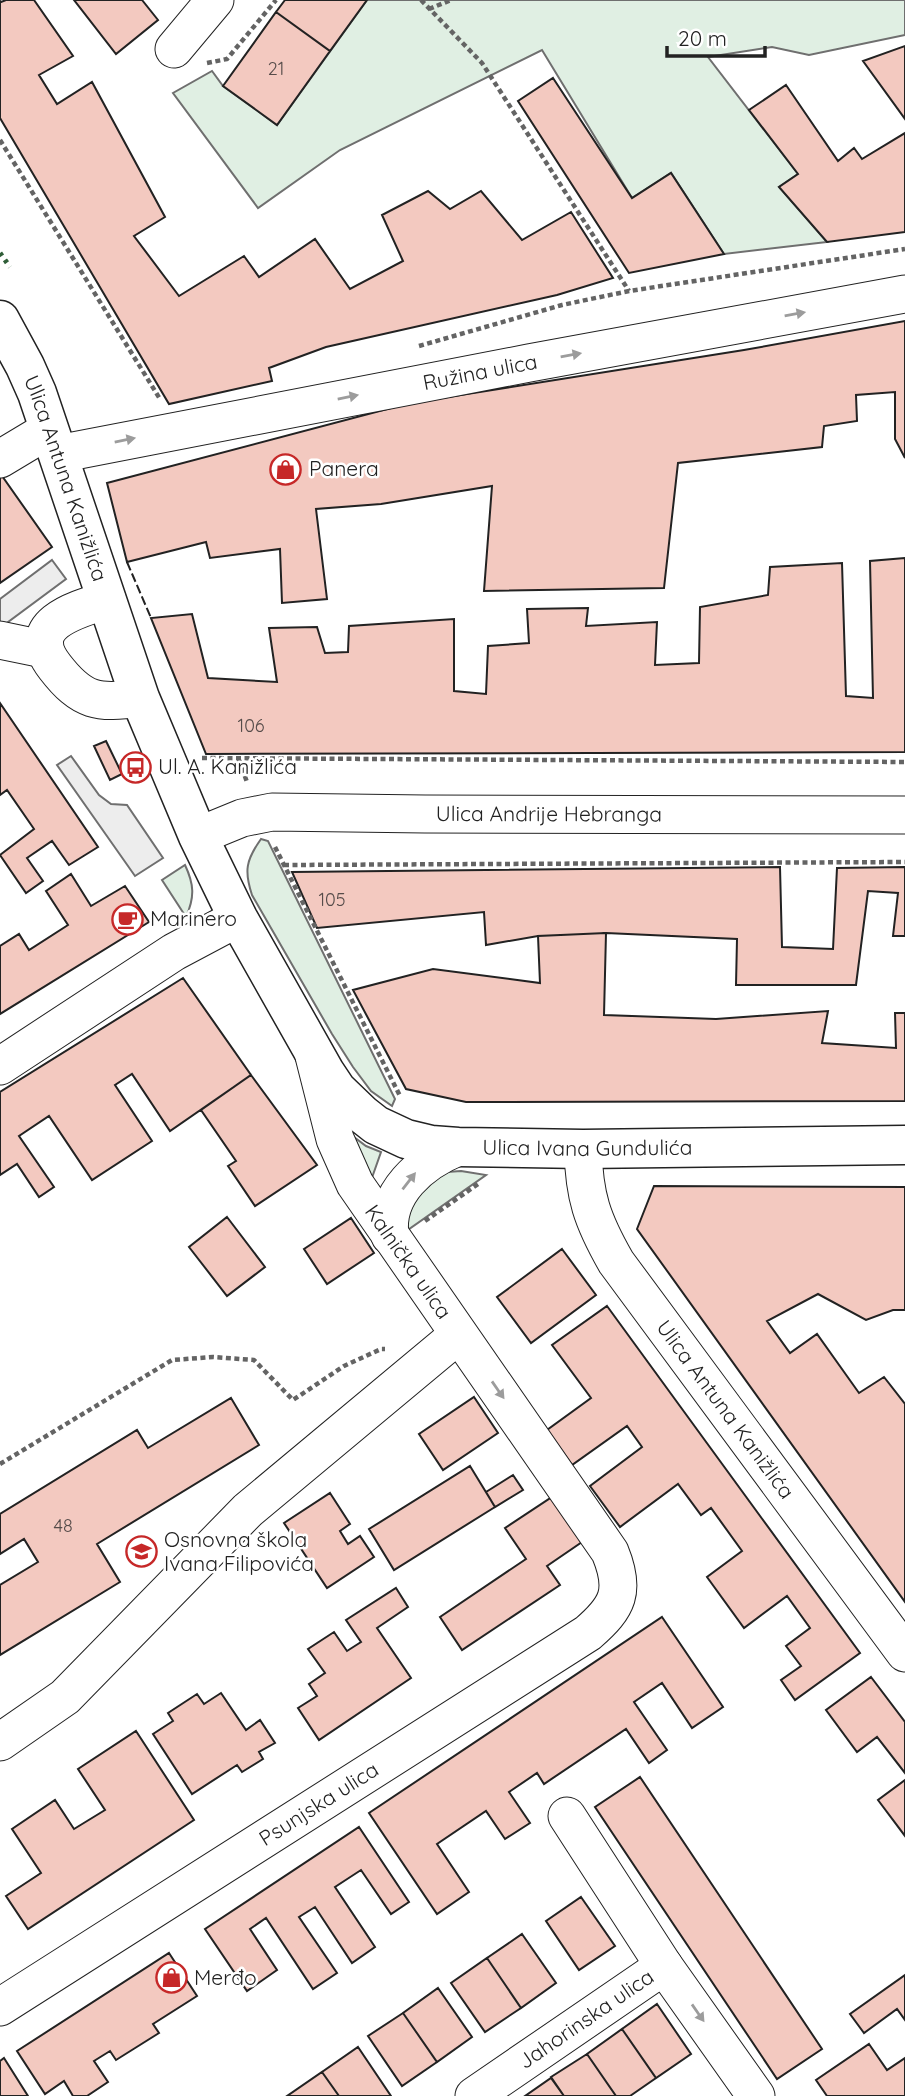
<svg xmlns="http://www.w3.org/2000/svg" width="905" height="2096" viewBox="0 0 905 2096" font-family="Quicksand,sans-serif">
  <rect width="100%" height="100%" fill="#fff"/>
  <path fill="#e0efe3" stroke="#6f6f6f" stroke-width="2" d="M 367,0 L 905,0 L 905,35 L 809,55 L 772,47 L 708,57 L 798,174 L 779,187 L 827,242 L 724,254 L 671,173 L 632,198 L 542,50 L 340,150 L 258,208 L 173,93 L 212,71 L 223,86 L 277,125 Z
    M 261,839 L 268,841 L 395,1099 L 392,1106 L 371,1091 L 353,1067 L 332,1034 L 252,895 C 244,871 246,860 261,839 Z
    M 185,865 C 194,884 195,897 186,917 L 162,880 Z
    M 350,1134 L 366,1146 L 381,1152 L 368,1189 Z
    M 461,1171 L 486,1175 L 402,1234 L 414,1191 L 447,1172 Z"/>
  <path fill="#ededed" stroke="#6f6f6f" stroke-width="2" d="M 52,560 L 66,579 L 0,628 L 0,599 Z
    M 71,756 L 99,795 L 111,804 L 127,805 L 163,858 L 135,876 L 57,765 Z"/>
  <path fill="#f3c9c0" stroke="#222" stroke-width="2" d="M 6,0 L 34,0 L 73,56 L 39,75 L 57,104 L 92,82 L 165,217 L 134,236 L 179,296 L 244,256 L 259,277 L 315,239 L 350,289 L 403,261 L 382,215 L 428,191 L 450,209 L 481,191 L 522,240 L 571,212 L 613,278 L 557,295 L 326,347 L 269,368 L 272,381 L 169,404 L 0,118 L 0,1 L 1,2 Z
    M 74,0 L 142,0 L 158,20 L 116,54 Z
    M 285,0 L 367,0 L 330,51 L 276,12 Z
    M 276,12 L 330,51 L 277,125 L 223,86 Z
    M 905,46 L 905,119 L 863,61 Z
    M 553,78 L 632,198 L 671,173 L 724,254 L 629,273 L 518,101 Z
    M 786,85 L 838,161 L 854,148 L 862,159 L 905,133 L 905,232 L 827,242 L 779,187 L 798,174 L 749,110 Z
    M 905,321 L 905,458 L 895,439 L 895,392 L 856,395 L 857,421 L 824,426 L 822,447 L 678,463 L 664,588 L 484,591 L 492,486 L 381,504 L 316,509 L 327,599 L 282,603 L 280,549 L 210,558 L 206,542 L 127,562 L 107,483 L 410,403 L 744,350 Z
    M 0,473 L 52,547 L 0,583 Z
    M 905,558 L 905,752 L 206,754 L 151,618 L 192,614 L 208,678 L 277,682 L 269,628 L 317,627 L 325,653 L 348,652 L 349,626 L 454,619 L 454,691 L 486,694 L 488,646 L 529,643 L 527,609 L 588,608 L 586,626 L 657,622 L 655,665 L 699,663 L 700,607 L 768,595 L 770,567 L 842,563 L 846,696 L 873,698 L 870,561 Z
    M 0,703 L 98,847 L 69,865 L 52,841 L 27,858 L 43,881 L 26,893 L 0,855 L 34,829 L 7,790 L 0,795 Z
    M 106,741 L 122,774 L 110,780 L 94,746 Z
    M 780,867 L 782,947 L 833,949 L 837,868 L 905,867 L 905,936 L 893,936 L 898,893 L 868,891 L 856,985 L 736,985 L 737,939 L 606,933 L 538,936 L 486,945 L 484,912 L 317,928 L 292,872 Z
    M 71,874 L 91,906 L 125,886 L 149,922 L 0,1014 L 0,946 L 19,934 L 29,950 L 68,925 L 46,891 Z
    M 606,933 L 604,1015 L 716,1019 L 828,1011 L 822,1043 L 896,1048 L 895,1013 L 905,1013 L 905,1101 L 466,1102 L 406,1089 L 353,990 L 433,969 L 540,983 L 538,936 Z
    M 183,978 L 251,1075 L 170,1131 L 132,1074 L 115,1085 L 152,1141 L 92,1180 L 49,1116 L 19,1136 L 54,1187 L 39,1197 L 17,1164 L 0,1175 L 0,1092 Z
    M 251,1075 L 317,1165 L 255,1206 L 228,1166 L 236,1161 L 201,1110 Z
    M 654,1186 L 905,1187 L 905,1310 L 893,1310 L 866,1320 L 818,1294 L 767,1321 L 790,1353 L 817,1334 L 859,1393 L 884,1377 L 905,1404 L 905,1602 L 637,1229 Z
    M 227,1217 L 265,1267 L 227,1296 L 189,1247 Z
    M 351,1218 L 374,1253 L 327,1284 L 304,1249 Z
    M 562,1249 L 596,1295 L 531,1343 L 497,1297 Z
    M 607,1306 L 860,1653 L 795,1700 L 781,1680 L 801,1666 L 786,1646 L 810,1628 L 787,1596 L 744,1628 L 707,1577 L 742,1551 L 711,1508 L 701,1515 L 678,1484 L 620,1527 L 590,1486 L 642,1447 L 627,1426 L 572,1465 L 547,1430 L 591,1398 L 552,1345 Z
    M 474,1397 L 498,1433 L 443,1470 L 419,1434 Z
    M 231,1398 L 259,1445 L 97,1544 L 120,1582 L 0,1655 L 0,1585 L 38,1562 L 24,1539 L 0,1554 L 0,1514 L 137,1430 L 148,1448 Z
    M 470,1466 L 495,1507 L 394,1570 L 369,1529 Z
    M 513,1475 L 523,1490 L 495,1507 L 486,1492 Z
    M 330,1493 L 350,1524 L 340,1531 L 348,1544 L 360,1536 L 374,1557 L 327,1588 L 284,1523 Z
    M 552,1497 L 582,1542 L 547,1566 L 560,1585 L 462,1650 L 440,1617 L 526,1559 L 505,1528 Z
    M 396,1588 L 408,1607 L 377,1628 L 411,1678 L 319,1740 L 298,1708 L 317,1696 L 309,1684 L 325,1673 L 308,1649 L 334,1632 L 347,1651 L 361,1642 L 346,1620 Z
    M 662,1617 L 723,1707 L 692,1728 L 662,1683 L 634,1702 L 667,1750 L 649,1763 L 626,1729 L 544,1784 L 537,1773 L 509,1792 L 530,1823 L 505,1839 L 486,1811 L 437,1844 L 469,1892 L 437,1914 L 369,1813 Z
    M 871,1677 L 905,1722 L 905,1773 L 877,1737 L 857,1752 L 826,1710 Z
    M 221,1693 L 246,1730 L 260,1720 L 275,1743 L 259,1752 L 263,1759 L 242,1772 L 237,1765 L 192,1794 L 153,1734 L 173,1721 L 168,1713 L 197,1694 L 204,1704 Z
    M 136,1731 L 194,1820 L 28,1929 L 6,1896 L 41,1873 L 12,1829 L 55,1800 L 74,1829 L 105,1810 L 78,1769 Z
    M 640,1777 L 822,2049 L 777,2079 L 595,1807 Z
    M 905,1780 L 905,1836 L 878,1800 Z
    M 359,1827 L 409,1902 L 391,1914 L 361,1870 L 335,1887 L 375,1947 L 352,1963 L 315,1907 L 299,1917 L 337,1973 L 313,1989 L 266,1918 L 250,1929 L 277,1970 L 247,1991 L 205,1929 Z
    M 581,1897 L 615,1946 L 579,1970 L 546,1921 Z
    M 522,1934 L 556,1983 L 521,2008 L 487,1958 Z
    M 169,1953 L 197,1996 L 153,2024 L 159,2033 L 116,2060 L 110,2051 L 94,2061 L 108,2082 L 87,2096 L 73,2096 L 64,2081 L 45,2094 L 17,2051 Z
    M 487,1958 L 521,2008 L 485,2032 L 451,1983 Z
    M 905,1975 L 905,2020 L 897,2009 L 864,2033 L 850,2014 Z
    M 438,1988 L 472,2037 L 437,2062 L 403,2013 Z
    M 657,2004 L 691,2054 L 656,2078 L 622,2029 Z
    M 403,2013 L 437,2062 L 402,2086 L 368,2036 Z
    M 622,2029 L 656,2078 L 630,2096 L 616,2096 L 587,2054 Z
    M 869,2044 L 887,2070 L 905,2058 L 905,2096 L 827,2096 L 816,2080 Z
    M 358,2047 L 391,2096 L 339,2096 L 322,2072 Z
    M 587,2054 L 616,2096 L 564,2096 L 551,2077 Z
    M 4,2058 L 28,2096 L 0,2096 L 0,2061 Z
    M 322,2072 L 339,2096 L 287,2096 Z
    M 551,2078 L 564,2096 L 525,2096 Z"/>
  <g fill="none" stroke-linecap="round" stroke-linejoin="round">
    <defs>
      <g id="minor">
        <path d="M 174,49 L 215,0"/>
        <path id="s1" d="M 58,454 L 529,363 L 905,294"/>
        <path d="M 0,459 L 35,438 L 50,433"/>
        <path d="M 107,600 C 74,610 22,625 55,667 C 82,702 98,704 140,698"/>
        <path d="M 0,640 L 43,649"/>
        <path id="s2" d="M 198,836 L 242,818 L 272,812 L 425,814 L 905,815"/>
        <path d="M 0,1066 L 174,952 L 238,918"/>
        <path id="s3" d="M 583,1149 C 584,1196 592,1220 616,1262 L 905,1653"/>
        <path d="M 390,1236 C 384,1193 421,1162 458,1147"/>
        <path d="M 0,1742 L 65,1697 L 248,1510 L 458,1335"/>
        <path d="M 567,1816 L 664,1966"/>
        <path id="s4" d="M 0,2007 L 588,1633 C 618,1607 626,1591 610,1552 L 355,1184 L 335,1139 L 314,1056"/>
        <path id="s5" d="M 474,2096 L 664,1966 L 756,2096"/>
      </g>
      <g id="major">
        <path id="s6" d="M 0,320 L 25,366 L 37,393 L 140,698 L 198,836 L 238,918 L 325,1072 L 337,1090 L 362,1114 L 376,1125 L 406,1139 L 431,1145 L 458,1147 L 583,1149 L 905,1145"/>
      </g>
    </defs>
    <use href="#minor" stroke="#222" stroke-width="39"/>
    <use href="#major" stroke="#222" stroke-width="41"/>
    <path stroke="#646464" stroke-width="4.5" stroke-dasharray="5 3.5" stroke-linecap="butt" d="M 421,0 L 482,63 L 629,291
      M 429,9 L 451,0
      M 207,63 L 227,59 L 276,0
      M 0,140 L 160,399
      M 419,346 L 562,305 L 629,291 L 905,249
      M 202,758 L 905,762
      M 239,760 L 247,782
      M 275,847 L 400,1096
      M 284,865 L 905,862
      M 425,1221 L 478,1184
      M 0,1464 L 172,1360 L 213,1357 L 254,1360 L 293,1400 L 344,1366 L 381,1349 L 385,1349"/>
    <use href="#minor" stroke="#fff" stroke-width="37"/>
    <use href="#major" stroke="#fff" stroke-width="38"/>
    <path stroke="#2f5e38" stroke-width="5" stroke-dasharray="3.5 5" stroke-linecap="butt" d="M 0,253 L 10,267"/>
    <path stroke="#222" stroke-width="2" stroke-dasharray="9 3.5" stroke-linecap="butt" d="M 127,562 L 151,618"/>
  </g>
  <defs><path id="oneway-solid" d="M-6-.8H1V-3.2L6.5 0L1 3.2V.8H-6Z" transform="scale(1.75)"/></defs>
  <g fill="#9c9c9c">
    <use href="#oneway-solid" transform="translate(795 314) rotate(-10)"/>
    <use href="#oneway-solid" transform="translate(571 355) rotate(-10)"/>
    <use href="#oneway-solid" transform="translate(348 397) rotate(-11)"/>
    <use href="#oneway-solid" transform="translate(125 440) rotate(-11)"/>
    <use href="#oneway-solid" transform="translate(409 1181) rotate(-52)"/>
    <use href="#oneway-solid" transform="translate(498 1390) rotate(55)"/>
    <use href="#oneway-solid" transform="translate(698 2013) rotate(55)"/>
  </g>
  <defs>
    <symbol id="shop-ring" viewBox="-11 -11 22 22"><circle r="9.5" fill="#fff" stroke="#c62828" stroke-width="1.5"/><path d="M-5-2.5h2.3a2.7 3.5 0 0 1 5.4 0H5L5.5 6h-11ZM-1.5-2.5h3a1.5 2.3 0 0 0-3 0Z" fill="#c62828"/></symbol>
    <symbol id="bus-ring" viewBox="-11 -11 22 22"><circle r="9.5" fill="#fff" stroke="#c62828" stroke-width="1.5"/><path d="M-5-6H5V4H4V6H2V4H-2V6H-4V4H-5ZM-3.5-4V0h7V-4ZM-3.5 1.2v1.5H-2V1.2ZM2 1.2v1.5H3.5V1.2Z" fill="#c62828"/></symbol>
    <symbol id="cafe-ring" viewBox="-11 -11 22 22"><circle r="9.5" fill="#fff" stroke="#c62828" stroke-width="1.5"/><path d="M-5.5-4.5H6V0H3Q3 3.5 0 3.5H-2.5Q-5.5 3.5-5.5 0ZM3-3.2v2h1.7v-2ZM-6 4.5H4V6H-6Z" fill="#c62828"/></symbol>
    <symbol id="school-ring" viewBox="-11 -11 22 22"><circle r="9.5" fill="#fff" stroke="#c62828" stroke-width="1.5"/><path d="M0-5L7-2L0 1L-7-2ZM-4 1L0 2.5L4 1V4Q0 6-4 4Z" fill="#c62828"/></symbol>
  </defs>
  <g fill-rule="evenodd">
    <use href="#shop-ring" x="268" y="452" width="35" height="35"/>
    <use href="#bus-ring" x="118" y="750" width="35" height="35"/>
    <use href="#cafe-ring" x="110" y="902" width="35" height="35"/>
    <use href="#school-ring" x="124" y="1534" width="35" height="35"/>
    <use href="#shop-ring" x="154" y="1960" width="35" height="35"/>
  </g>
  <g text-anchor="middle" stroke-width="5" stroke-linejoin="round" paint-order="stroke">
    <g font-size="18" fill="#564c4a">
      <text x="276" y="75">21</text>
      <text x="251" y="732">106</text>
      <text x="332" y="906">105</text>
      <text x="63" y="1532">48</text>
    </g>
    <g font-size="21" fill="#222" stroke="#fff">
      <text dy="7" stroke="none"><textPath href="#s1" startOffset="430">Ružina ulica</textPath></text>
      <text dy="7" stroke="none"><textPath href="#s6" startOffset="172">Ulica Antuna Kanižlića</textPath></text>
      <text dy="7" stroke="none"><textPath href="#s2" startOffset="355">Ulica Andrije Hebranga</textPath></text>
      <text dy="7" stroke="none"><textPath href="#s6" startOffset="1111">Ulica Ivana Gundulića</textPath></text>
      <text transform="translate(408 1262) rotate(55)" y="7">Kalnička ulica</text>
      <text dy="7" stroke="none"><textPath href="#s3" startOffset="303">Ulica Antuna Kanižlića</textPath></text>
      <text dy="7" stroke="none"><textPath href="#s4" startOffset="378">Psunjska ulica</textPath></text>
      <text dy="7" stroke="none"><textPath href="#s5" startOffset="136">Jahorinska ulica</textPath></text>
    </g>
    <g font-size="21" fill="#222" stroke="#fff" text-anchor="start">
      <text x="309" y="476">Panera</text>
      <text x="158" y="774">Ul. A. Kanižlića</text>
      <text x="150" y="926">Marinero</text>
      <text x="164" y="1547">Osnovna škola<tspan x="164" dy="24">Ivana Filipovića</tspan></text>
      <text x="194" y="1985">Merđo</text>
    </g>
  </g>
  <path d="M667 46v10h98v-10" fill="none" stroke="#222222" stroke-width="3.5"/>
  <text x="678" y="46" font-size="21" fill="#222222" stroke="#ffffff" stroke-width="5" paint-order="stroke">20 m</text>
</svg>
